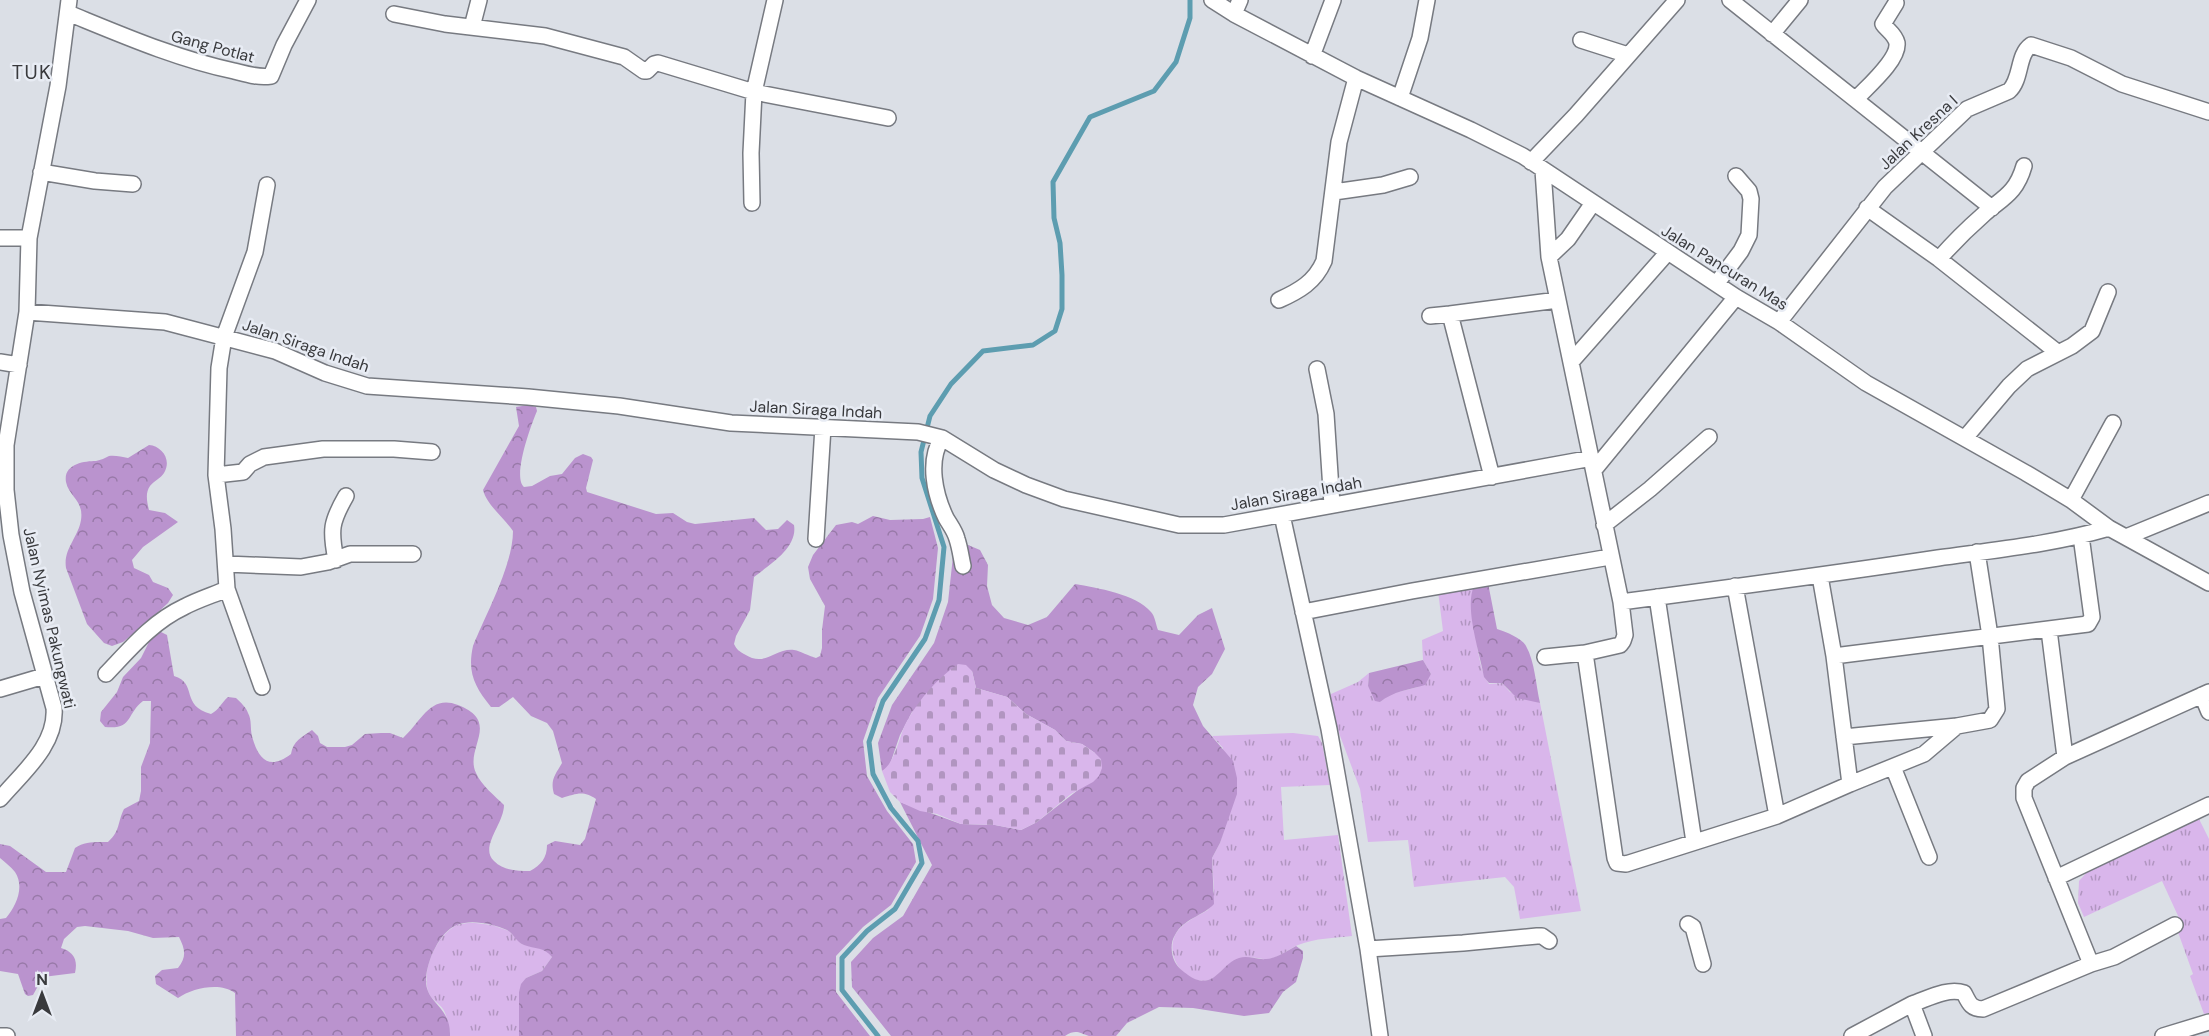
<svg xmlns="http://www.w3.org/2000/svg" width="2209" height="1036" viewBox="0 0 2209 1036" font-family="'DM Sans',sans-serif">
  <defs>
    <pattern id="grass-tufts" width="24" height="20" patternUnits="userSpaceOnUse" patternTransform="scale(1.5)"><rect width="24" height="20" fill="#d9b6eb"/><path d="M3 7l-1-3M5 7V3M7 7l1-3M15 17l-1-3M17 17v-4M19 17l1-3" fill="none" stroke="#b195c0"/></pattern>
    <pattern id="forest-crowns" width="20" height="18" patternUnits="userSpaceOnUse" patternTransform="scale(1.5)"><rect width="20" height="18" fill="#ba93ce"/><path d="M2 6a3 3 0 1 1 6 0M12 15a3 3 0 1 1 6 0" fill="none" stroke="#9879a8"/></pattern>
    <pattern id="cemetery-stones" width="16" height="16" patternUnits="userSpaceOnUse" patternTransform="scale(1.5)"><rect width="16" height="16" fill="#d9b6eb"/><path d="M2 7V4a2 2 0 0 1 4 0v3zM10 15v-3a2 2 0 0 1 4 0v3z" fill="#b195c0"/></pattern>
  </defs>
  <rect width="100%" height="100%" fill="#dbdfe6"/>
  <path fill="url(#grass-tufts)" d="M 1474,586 C 1475,612 1474,662 1489,684 L 1502,683 L 1510,692 L 1540,703 L 1581,911 L 1520,919 L 1514,887 L 1505,877 L 1414,887 L 1408,840 L 1368,842 L 1360,789 L 1330,709 L 1331,694 L 1358,682 L 1369,673 L 1368,686 L 1380,702 L 1390,694 L 1418,687 L 1431,674 L 1423,660 L 1422,640 L 1443,631 L 1438,591 Z
    M 1293,733 L 1318,736 L 1322,743 L 1330,785 L 1281,787 L 1284,840 L 1338,835 L 1352,936 C 1334,938 1316,938 1298,945 C 1289,949 1280,957 1269,959 C 1262,960 1254,956 1247,958 C 1241,959 1231,963 1226,967 C 1219,973 1214,980 1204,981 C 1183,981 1167,957 1174,938 C 1179,924 1196,917 1208,910 L 1214,891 L 1212,858 L 1220,843 L 1225,826 L 1223,748 L 1212,736 Z
    M 2197,815 L 2209,839 L 2209,1013 L 2204,1014 L 2190,976 L 2193,974 L 2174,921 L 2179,918 L 2162,881 L 2084,917 L 2078,903 L 2079,881 L 2088,871 Z
    M 475,923 L 492,925 L 509,931 L 522,944 L 547,950 L 552,957 L 542,971 L 526,978 L 519,992 L 519,1036 L 450,1036 C 450,1029 447,1015 443,1009 C 438,1002 431,1000 428,991 C 422,970 435,940 452,928 C 459,923 467,923 475,923 Z"/>
  <path fill="url(#forest-crowns)" d="M 528,405 L 536,407 L 537,411 C 531,425 512,477 524,487 L 532,486 L 550,476 L 562,474 L 575,458 L 583,454 L 591,457 L 593,460 L 586,488 L 587,492 L 656,514 L 673,513 L 687,522 L 695,524 L 754,518 L 766,530 L 778,529 L 787,520 L 794,525 C 798,548 769,565 754,577 L 750,610 L 736,636 L 734,644 C 737,650 739,651 744,654 C 766,668 774,648 794,650 C 801,651 808,656 816,658 L 820,656 L 822,648 L 822,630 L 825,606 L 810,579 L 808,567 L 813,555 L 836,525 L 852,522 L 858,524 L 873,516 L 890,520 L 923,519 L 930,517 L 938,548 L 933,599 L 920,636 L 878,698 L 863,741 L 867,776 L 887,811 L 913,844 L 916,862 L 891,905 L 863,927 L 836,956 L 836,992 L 870,1036 L 519,1036 L 519,992 L 521,984 L 526,978 L 542,971 L 552,957 C 544,947 535,949 524,945 C 516,942 513,933 507,930 C 493,924 471,919 457,925 C 439,932 427,961 426,979 C 425,1004 451,1005 450,1036 L 236,1036 L 235,993 C 220,982 193,988 178,998 L 156,984 L 155,976 L 162,970 L 178,968 C 187,957 185,949 179,937 L 153,938 L 128,931 L 85,926 L 77,927 L 64,939 L 61,948 C 74,952 78,960 75,973 L 43,977 L 33,995 L 28,996 L 25,994 L 18,974 L 0,971 L 0,919 L 6,918 C 16,906 25,887 15,872 C 11,867 5,862 0,858 L 0,844 L 10,846 L 46,872 L 66,872 L 75,848 C 85,841 96,842 108,842 C 121,830 117,823 124,809 L 139,801 L 141,791 L 141,767 L 150,743 L 151,701 L 143,701 C 126,714 133,730 105,727 L 100,721 L 101,712 L 117,692 L 123,677 L 141,658 L 152,636 L 159,631 L 167,635 L 174,676 C 198,683 180,706 211,714 C 219,710 221,703 228,697 L 236,698 C 241,703 246,707 248,713 C 252,720 250,728 252,736 C 258,759 269,771 291,754 C 293,741 302,737 312,730 L 318,736 L 320,743 L 327,747 L 345,747 L 352,745 L 365,734 L 381,733 L 390,733 L 403,738 C 421,722 430,694 458,705 C 502,722 464,748 476,773 C 481,785 495,796 504,805 C 504,824 479,847 494,861 C 504,871 517,871 530,871 C 541,865 547,858 547,845 L 555,841 L 580,845 L 585,839 L 596,799 C 583,790 576,794 562,798 L 554,794 C 550,780 555,775 562,763 L 553,731 L 547,723 L 531,716 L 513,697 L 499,707 L 491,707 C 475,687 467,673 473,646 C 486,614 513,565 513,531 C 504,518 487,505 483,490 L 519,426 L 516,407 Z
    M 149,445 C 162,446 172,460 164,473 C 161,478 154,481 150,486 C 145,493 147,502 149,510 L 165,513 L 178,522 L 143,547 L 132,560 L 134,568 L 149,575 L 153,582 L 168,588 L 173,595 L 168,603 L 143,626 L 123,642 L 112,646 L 104,643 L 87,624 L 66,568 C 63,549 78,538 81,520 C 84,500 69,497 66,482 C 63,464 84,461 96,461 C 101,460 105,458 109,456 C 115,455 122,457 128,458 Z
    M 968,545 L 980,550 L 988,565 L 987,586 L 992,605 L 1004,618 L 1028,625 L 1047,617 L 1075,584 C 1097,588 1136,594 1151,612 C 1155,616 1156,625 1158,630 L 1179,635 L 1198,615 L 1212,608 L 1225,649 L 1212,674 L 1198,687 L 1193,705 L 1203,726 L 1233,761 L 1237,778 L 1237,794 L 1220,843 L 1212,858 L 1214,904 C 1203,916 1183,919 1175,935 C 1170,943 1171,954 1175,962 C 1178,968 1183,971 1188,975 C 1214,993 1220,964 1239,958 C 1248,955 1257,960 1266,959 C 1277,958 1287,951 1296,946 L 1303,951 L 1303,958 L 1296,982 L 1283,992 L 1269,1013 L 1244,1016 L 1193,1008 L 1159,1007 L 1127,1023 L 1116,1036 C 1108,1036 1097,1036 1089,1036 C 1079,1033 1076,1029 1065,1036 L 891,1036 L 852,987 L 851,962 L 873,938 L 903,916 L 932,865 L 900,802 L 961,824 L 995,825 L 1021,830 L 1037,822 L 1078,790 L 1095,753 L 1082,744 L 1066,741 L 1055,730 L 1026,714 L 1007,697 L 976,688 L 972,671 L 912,712 L 900,735 L 889,767 L 882,771 L 878,743 L 892,705 L 934,643 L 948,602 L 954,547 Z
    M 1488,583 L 1497,629 C 1506,632 1522,638 1526,646 C 1535,662 1536,686 1540,703 L 1517,698 L 1502,683 L 1489,683 L 1484,677 C 1480,653 1464,608 1474,586 Z
    M 1423,660 L 1431,674 L 1425,685 C 1408,690 1394,691 1380,702 L 1375,701 L 1368,686 L 1369,673 Z"/>
  <path fill="url(#cemetery-stones)" d="M 958,664 L 966,665 L 972,671 L 976,688 L 1007,697 L 1026,714 L 1055,730 L 1066,741 L 1082,744 L 1095,753 L 1101,759 L 1102,768 L 1099,776 L 1093,782 L 1071,794 L 1037,822 L 1021,830 L 995,825 L 961,824 L 937,814 L 920,811 L 900,802 L 890,792 L 882,771 C 896,762 899,735 907,721 C 920,698 937,679 958,664 Z"/>
  <g fill="none" stroke-linecap="round" stroke-linejoin="round">
    <path stroke="#5d9db0" stroke-width="5" d="M 878,1036 L 842,990 L 842,958 L 867,931 L 895,909 L 922,863 L 918,841 L 891,808 L 873,774 L 869,742 L 883,701 L 925,639 L 939,600 L 944,547 L 922,478 L 921,452 L 930,416 L 951,384 L 983,351 L 1033,345 L 1055,331 L 1062,309 L 1062,275 L 1060,243 L 1054,218 L 1053,182 L 1090,117 L 1154,91 L 1176,62 L 1190,18 L 1190,0"/>
    <defs>
      <path id="street" d="M 1212,0 L 1234,14 L 1356,78 L 1471,130 L 1523,156 L 1736,297 L 1779,322 L 1866,383 L 2026,473 L 2071,500 L 2109,528 L 2209,583
        M 1730,0 L 1992,208
        M 68,13 C 122,35 177,59 234,71 C 246,74 258,78 271,76 L 284,45 L 308,0
        M 394,14 L 445,24 L 545,36 L 624,57 L 644,71 L 647,71 L 654,64 L 658,63 L 754,92 L 888,118
        M 1234,14 L 1240,0
        M 472,27 L 479,0
        M 1772,34 L 1800,0
        M 1581,40 L 1628,55
        M 1312,56 L 1333,0
        M 1400,98 L 1420,38 L 1427,0
        M 1856,99 C 1867,87 1899,60 1897,43 C 1895,34 1887,30 1883,24 L 1896,3
        M 1531,162 L 1576,115 L 1677,0
        M 1543,170 L 1549,257 L 1621,602 L 1625,635 L 1623,641 L 1620,645 L 1585,653 L 1545,657
        M 41,172 L 95,181 L 133,184
        M 1334,192 L 1383,185 L 1410,177
        M 752,203 L 751,153 L 754,92 L 775,0
        M 1867,208 L 1939,259 L 2057,352
        M 0,238 L 29,238
        M 1549,257 L 1568,239 L 1593,203
        M 1939,259 C 1953,243 1967,229 1983,215 C 2002,198 2016,194 2024,166
        M 1717,283 L 1741,251 L 1749,235 L 1751,199 L 1749,191 L 1736,176
        M 1279,300 C 1299,291 1315,282 1324,261 L 1339,142 L 1356,78
        M 27,312 L 165,322 L 275,351 L 325,373 L 367,386 L 528,397 L 619,406 L 731,423 L 918,432 L 942,438 L 994,470 L 1026,485 L 1064,499 L 1179,525 L 1224,525 L 1592,458
        M 1450,314 L 1558,300
        M 1430,316 L 1450,314 L 1492,477
        M 1779,322 L 1885,187 L 1967,109 L 2009,91 C 2022,79 2017,55 2031,45 L 2071,58 L 2122,84 L 2209,112
        M 0,362 L 19,365
        M 1571,362 L 1668,252
        M 1317,369 L 1326,414 L 1332,505
        M 942,438 C 927,461 935,495 946,518 C 950,525 955,531 957,539 C 960,548 961,557 963,566
        M 1965,438 L 2009,386 L 2027,369 L 2072,346 L 2092,331 L 2108,292
        M 1594,470 L 1736,297
        M 216,475 L 243,472 L 250,464 L 264,457 L 323,449 L 394,449 L 432,452
        M 2071,500 L 2113,423
        M 1282,515 L 1329,729 L 1368,949 L 1380,1036
        M 1604,525 L 1650,489 L 1709,437
        M 2126,537 L 2209,503
        M 816,539 L 823,427
        M 336,560 C 330,530 331,522 346,496
        M 226,564 L 301,567 L 328,562 L 350,554 L 413,554
        M 1820,576 L 1834,656 L 1850,784
        M 1735,586 L 1777,816
        M 227,589 L 262,687
        M 1657,597 L 1694,842
        M 1621,602 C 1727,588 1833,574 1938,558 C 1995,550 2054,544 2109,528
        M 1303,612 L 1412,591 L 1610,557
        M 2049,630 L 2065,757 L 2209,692
        M 1585,653 L 1615,858 L 1617,863 L 1626,864 L 1777,816 L 1850,784 L 1924,754 L 1957,726 L 1990,720 L 1997,709 L 1990,636 L 1977,552
        M 1834,656 L 2088,624 L 2092,617 L 2081,536
        M 106,674 C 130,649 152,622 184,607 C 197,600 213,595 227,589 L 223,529 L 216,475 L 219,368 L 224,337 L 255,252 L 267,185
        M 0,689 L 44,676
        M 2202,695 L 2209,712
        M 1844,737 L 1957,726
        M 2065,757 L 2028,781 L 2024,788 L 2024,798 L 2091,964
        M 1893,767 L 1929,857
        M 0,799 C 22,773 57,745 54,708 L 22,592 L 11,535 L 6,490 L 6,445 L 27,312 L 29,238 L 58,86 L 69,0
        M 2056,878 L 2209,805
        M 1688,924 L 1693,927 L 1703,964
        M 1368,949 L 1463,943 L 1537,936 L 1542,936 L 1549,941
        M 0,1036 L 7,1036
        M 1852,1036 L 1912,1004
        M 1924,1036 L 1912,1004 C 1927,999 1948,987 1964,993 C 1969,1003 1971,1009 1983,1009 L 2091,964 L 2114,957 L 2175,925
        M 2163,1036 L 2209,1022"/>
    </defs>
    <use href="#street" stroke="#777a81" stroke-width="18"/>
    <use href="#street" stroke="#fff" stroke-width="15"/>
  </g>
  <g text-anchor="middle" stroke-width="5" stroke-linejoin="round" paint-order="stroke">
    <g font-size="16" fill="#393a3d" stroke="#e8ecf4">
      <text transform="translate(213 46) rotate(15)" y="6">Gang Potlat</text>
      <text transform="translate(1918 132) rotate(-43)" y="6">Jalan Kresna I</text>
      <text transform="translate(1725 267) rotate(32)" y="6">Jalan Pancuran Mas</text>
      <text transform="translate(306 345) rotate(19)" y="6">Jalan Siraga Indah</text>
      <text transform="translate(816 409) rotate(3)" y="6">Jalan Siraga Indah</text>
      <text transform="translate(1296 493) rotate(-10)" y="6">Jalan Siraga Indah</text>
      <text transform="translate(50 618) rotate(77)" y="6">Jalan Nyimas Pakungwati</text>
    </g>
    <g font-size="20" letter-spacing="1.5" fill="#393a3d" stroke="#e8ecf4">
      <text x="32" y="79">TUK</text>
    </g>
  </g>
  <g transform="translate(42 994)" stroke="#e8ecf4" stroke-width="4.5" paint-order="stroke">
  <path d="M0-4.5L10 22L0 15L-10 22Z" fill="#393a3d"/>
  <text y="-9" font-size="16" font-weight="bold" text-anchor="middle" fill="#393a3d">N</text>
  </g>
</svg>
